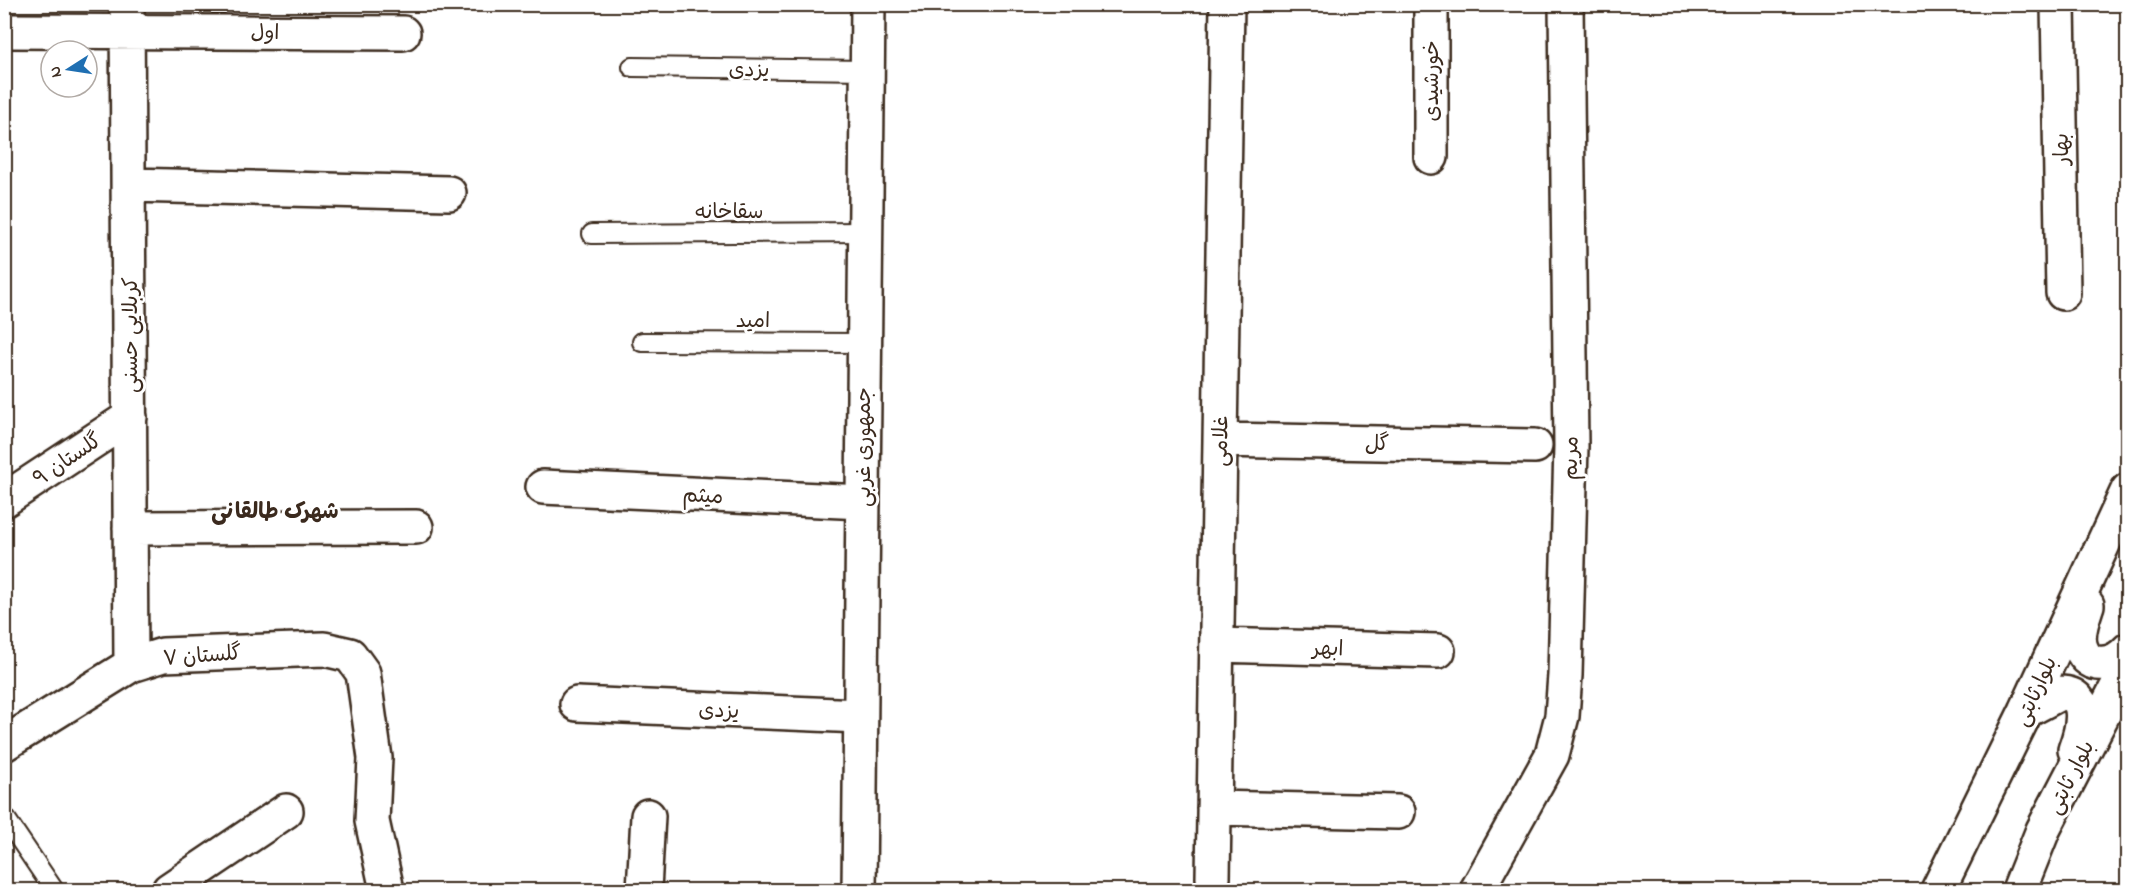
<svg xmlns="http://www.w3.org/2000/svg" width="2132" height="895" viewBox="0 0 2132 895" font-family="'Indie Flower','Playpen Sans Arabic',sans-serif">
  <rect width="100%" height="100%" fill="#fff"/>
  <filter id="ink" filterUnits="userSpaceOnUse"><feTurbulence type="fractalNoise" baseFrequency=".0167" numOctaves="2"/><feDisplacementMap in="SourceGraphic" scale="12" xChannelSelector="R" yChannelSelector="G"/><feConvolveMatrix kernelMatrix="1 2 1 2 8 2 1 2 1" color-interpolation-filters="sRGB"/></filter>
  <g filter="url(#ink)">
    <g fill="none" stroke-linecap="round" stroke-linejoin="round">
      <defs>
        <path id="service" d="M 632,67 L 867,70
          M 592,234 L 866,232
          M 642,342 L 864,343
          M 4,816 L 54,890"/>
        <path id="minor" d="M 127,4 L 131,665
          M 1431,4 L 1431,157
          M 2058,4 L 2063,293
          M 4,31 L 403,33
          M 129,185 L 449,193
          M 1220,440 L 1535,446
          M 543,487 L 863,502
          M 4,500 L 130,417
          M 130,528 L 416,527
          M 1217,645 L 1438,651
          M 577,704 L 860,716
          M 4,744 L 131,665 L 163,655 L 324,649 L 350,655 L 363,673 L 375,758 L 372,821 L 387,890
          M 1214,808 L 1398,812
          M 1213,878 L 1227,4
          M 169,890 L 286,811
          M 644,890 L 648,816
          M 1477,890 L 1552,755 L 1562,716 L 1565,675 L 1571,446 L 1566,4"/>
        <path id="tertiary" d="M 859,890 L 868,4"/>
        <path id="secondary" d="M 2087,605 C 2083,617 2076,635 2081,648 C 2089,671 2115,665 2128,650
          M 2026,711 L 2060,693 C 2093,693 2082,731 2075,750
          M 1938,890 L 2026,711 L 2128,490
          M 2019,890 L 2043,830 L 2128,666"/>
      </defs>
      <use href="#service" stroke="#3b2a1e" stroke-width="22"/>
      <use href="#minor" stroke="#3b2a1e" stroke-width="38"/>
      <use href="#tertiary" stroke="#3b2a1e" stroke-width="38"/>
      <use href="#secondary" stroke="#3b2a1e" stroke-width="38"/>
      <use href="#service" stroke="#fff" stroke-width="18"/>
      <use href="#minor" stroke="#fff" stroke-width="33"/>
      <use href="#tertiary" stroke="#fff" stroke-width="33"/>
      <use href="#secondary" stroke="#fff" stroke-width="33"/>
    </g>
  </g>
  <g text-anchor="middle" stroke-width="6" stroke-linejoin="round" paint-order="stroke">
    <g font-size="21" fill="#3b2a1e" stroke="#fff">
      <text x="265" y="39">اول</text>
      <text transform="translate(749 69) rotate(1)" y="7">یزدی</text>
      <text transform="translate(1431 81) rotate(-90)" y="7">خورشیدی</text>
      <text transform="translate(2061 149) rotate(-91)" y="7">بهار</text>
      <text x="729" y="218">سقاخانه</text>
      <text x="753" y="327">امید</text>
      <text transform="translate(130 335) rotate(-90)" y="7">کربلایی حسنی</text>
      <text transform="translate(1220 441) rotate(-89)" y="7">غلامی</text>
      <text transform="translate(1377 443) rotate(1)" y="7">گل</text>
      <text transform="translate(863 447) rotate(-90)" y="7">جمهوری غربی</text>
      <text transform="translate(1570 458) rotate(-89)" y="7">مریم</text>
      <text transform="translate(67 459) rotate(-34)" y="7">گلستان ۹</text>
      <text transform="translate(703 495) rotate(3)" y="7">میثم</text>
      <text transform="translate(1328 648) rotate(1)" y="7">ابهر</text>
      <text transform="translate(202 655) rotate(-4)" y="7">گلستان ۷</text>
      <text transform="translate(2035 691) rotate(-65)" y="7">بلوارثابتی</text>
      <text transform="translate(719 710) rotate(2)" y="7">یزدی</text>
      <text transform="translate(2070 777) rotate(-63)" y="7">بلوار ثابتی</text>
    </g>
    <g font-size="22" font-weight="bold" fill="#3b2a1e" stroke="#fff">
      <text x="275" y="518">شهرک طالقانی</text>
    </g>
  </g>
  <rect width="2132" height="895" fill="none" stroke="#fff" stroke-width="24"/>
  <rect x="12" y="12" width="2108" height="871" fill="none" stroke="#3b2a1e" stroke-width="2" filter="url(#ink)"/>
  <g transform="translate(69 69) rotate(258)"><circle r="28" fill="#ffffff" stroke="#b1aaa5" stroke-width="1.5"/>
  <path d="M0-4.5L10 22L0 15L-10 22Z" fill="#1f6fb2"/>
  <text y="-9" font-size="16" font-weight="bold" text-anchor="middle" fill="#3b2a1e">N</text>
  </g>
</svg>
